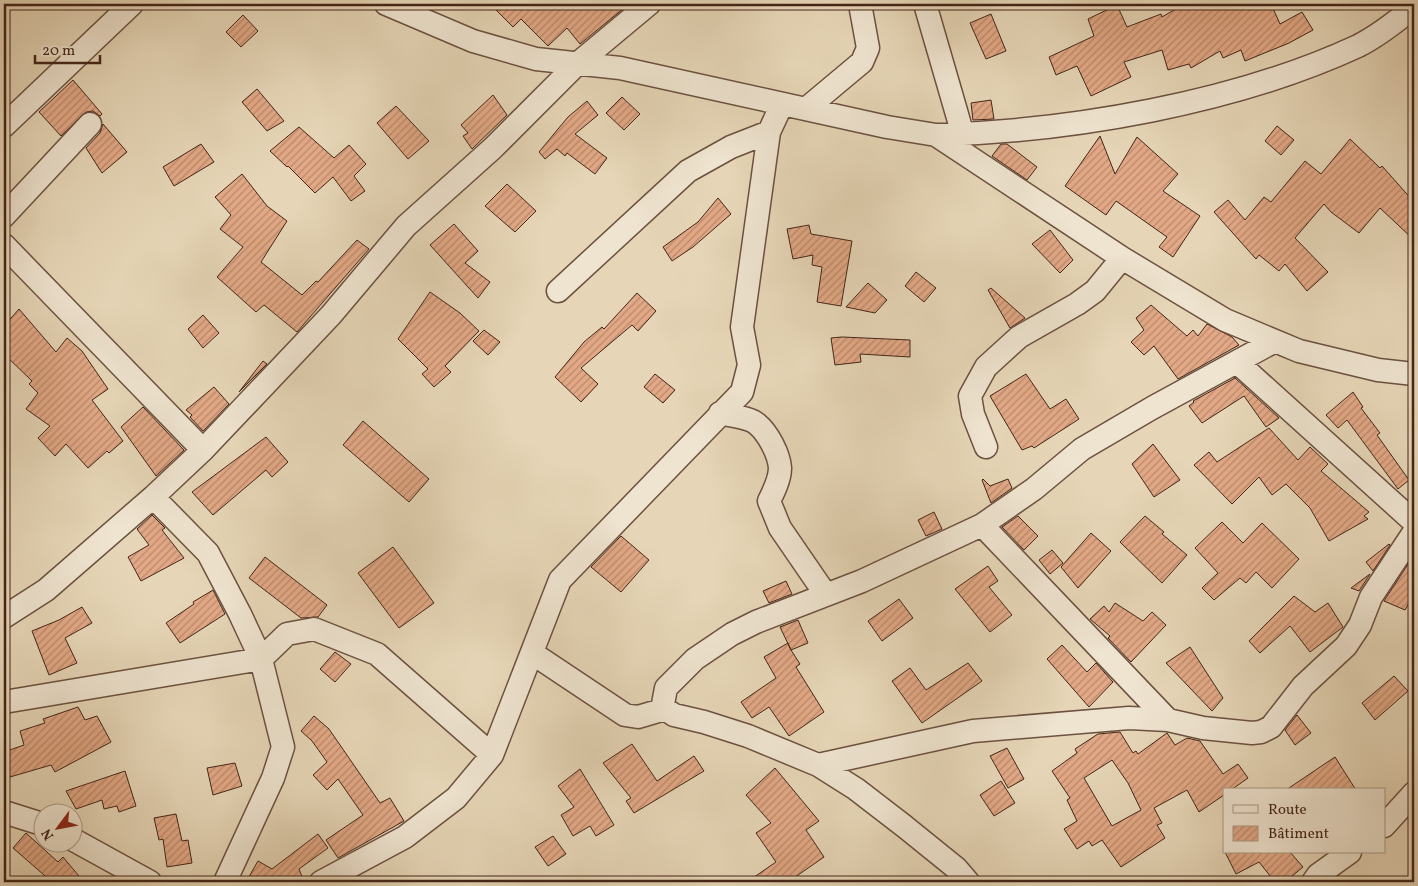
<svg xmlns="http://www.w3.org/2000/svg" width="1418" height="886" viewBox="0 0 1418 886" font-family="Vollkorn,serif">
  <defs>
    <pattern id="building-hatch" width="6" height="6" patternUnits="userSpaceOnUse" patternTransform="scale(1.25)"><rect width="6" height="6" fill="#e3a986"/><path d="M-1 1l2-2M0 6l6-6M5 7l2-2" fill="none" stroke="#ba896d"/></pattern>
  </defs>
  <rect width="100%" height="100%" fill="#e6d6b7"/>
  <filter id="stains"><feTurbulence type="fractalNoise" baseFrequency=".004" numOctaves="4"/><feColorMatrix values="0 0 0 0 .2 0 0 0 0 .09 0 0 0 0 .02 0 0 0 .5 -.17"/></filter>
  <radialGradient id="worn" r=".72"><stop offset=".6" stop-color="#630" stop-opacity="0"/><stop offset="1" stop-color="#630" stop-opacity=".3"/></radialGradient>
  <path fill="url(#building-hatch)" stroke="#432518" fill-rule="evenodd" d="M 490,4 L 629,4 L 580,44 L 567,28 L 548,46 L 521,19 L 513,27 Z
    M 1184,4 L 1271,4 L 1280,24 L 1302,12 L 1313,30 L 1289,43 L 1245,61 L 1241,50 L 1223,58 L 1220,51 L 1191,68 L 1189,64 L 1168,70 L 1162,50 L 1124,62 L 1131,77 L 1091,96 L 1077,66 L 1056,75 L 1049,57 L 1094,36 L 1088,19 L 1117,5 L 1127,27 L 1161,14 L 1162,17 Z
    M 991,14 L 1006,51 L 986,59 L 970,23 Z
    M 243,15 L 258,31 L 241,47 L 226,32 Z
    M 73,80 L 102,114 L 100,116 L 93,111 L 86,112 L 61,136 L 39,112 Z
    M 257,89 L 284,121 L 267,131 L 242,102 Z
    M 493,95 L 507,115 L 472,149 L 463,136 L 468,133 L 461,125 Z
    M 622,97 L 640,114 L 624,130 L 606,113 Z
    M 991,100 L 994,119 L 973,120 L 971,103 Z
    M 587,101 L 598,115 L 575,134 L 607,158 L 595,174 L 567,153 L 565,156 L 557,149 L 545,159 L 539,152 L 568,117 Z
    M 396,106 L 429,141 L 408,159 L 377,123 Z
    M 103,124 L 127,152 L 102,173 L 86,148 L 100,133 Z
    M 1277,126 L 1294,140 L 1281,155 L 1265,141 Z
    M 299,127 L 334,158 L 349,145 L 366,164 L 354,176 L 365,191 L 351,201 L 333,177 L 315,193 L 288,166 L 287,167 L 270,151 Z
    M 1100,136 L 1115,174 L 1137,137 L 1178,174 L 1163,191 L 1200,216 L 1173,257 L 1159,247 L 1167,237 L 1116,201 L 1106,215 L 1065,186 Z
    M 1350,139 L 1380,168 L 1382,166 L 1414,202 L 1414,240 L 1380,208 L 1359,233 L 1331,212 L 1324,204 L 1295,238 L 1328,272 L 1307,291 L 1285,264 L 1279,271 L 1259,255 L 1256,259 L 1214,212 L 1228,200 L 1245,220 L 1264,197 L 1271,202 L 1305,161 L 1321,174 Z
    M 201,144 L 214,162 L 174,186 L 163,167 Z
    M 1001,144 L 1007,144 L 1037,167 L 1027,180 L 992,156 Z
    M 242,174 L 267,206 L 287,221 L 261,262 L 302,295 L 316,281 L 318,282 L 357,240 L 369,249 L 297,332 L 264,305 L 256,312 L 217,277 L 243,247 L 220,229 L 231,215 L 215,197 Z
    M 507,184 L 536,211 L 515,232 L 485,206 Z
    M 718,198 L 731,214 L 693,247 L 672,261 L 663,247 L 698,222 Z
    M 454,224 L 478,251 L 465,263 L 490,282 L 478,298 L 430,245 Z
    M 809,225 L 811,234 L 852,241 L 841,306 L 817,302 L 822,267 L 812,265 L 813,255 L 793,259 L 787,229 Z
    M 1050,230 L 1073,260 L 1060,273 L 1032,244 Z
    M 916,272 L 936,288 L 924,302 L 905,286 Z
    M 868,283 L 887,300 L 875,313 L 846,307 Z
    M 991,288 L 1025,318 L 1010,328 L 988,290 Z
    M 430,292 L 460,313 L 479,331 L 445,366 L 451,372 L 434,387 L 422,374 L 428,369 L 398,339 Z
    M 637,293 L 656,311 L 638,331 L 632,325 L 581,368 L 598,384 L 581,402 L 555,377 L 584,342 L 602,327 L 604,329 Z
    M 1151,305 L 1187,336 L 1193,330 L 1198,336 L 1207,324 L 1232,337 L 1239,345 L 1178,379 L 1154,346 L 1144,355 L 1131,342 L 1144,330 L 1136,318 Z
    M 19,309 L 56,352 L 67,338 L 82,351 L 108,389 L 92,400 L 123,441 L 109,453 L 107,451 L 88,468 L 66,444 L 55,456 L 38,438 L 50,426 L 26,409 L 38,393 L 29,384 L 32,381 L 4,354 L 4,326 Z
    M 203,315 L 219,333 L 203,348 L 188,329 Z
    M 484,330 L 500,342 L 488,355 L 473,341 Z
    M 842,337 L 910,340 L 910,357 L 860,354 L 861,362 L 835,365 L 831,338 Z
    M 263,361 L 267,364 L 239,392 Z
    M 655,374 L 675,390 L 663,403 L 644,387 Z
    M 1026,374 L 1050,409 L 1066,399 L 1079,419 L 1034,448 L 1032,446 L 1022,450 L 990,396 Z
    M 1235,378 L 1279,418 L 1266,427 L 1244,396 L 1202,423 L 1189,406 L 1194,402 L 1193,401 Z
    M 214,387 L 229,404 L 203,431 L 190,417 L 192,415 L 186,410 Z
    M 1353,392 L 1363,407 L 1361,408 L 1380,433 L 1377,435 L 1409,480 L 1398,489 L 1347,420 L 1338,428 L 1326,415 Z
    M 143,407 L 184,450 L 156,476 L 121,427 Z
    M 363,421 L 429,479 L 409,502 L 343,445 Z
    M 1269,428 L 1298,460 L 1310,447 L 1328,464 L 1321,471 L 1369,512 L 1364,516 L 1368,519 L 1329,541 L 1310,508 L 1286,484 L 1272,495 L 1259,477 L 1232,504 L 1194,465 L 1209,452 L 1217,462 Z
    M 266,437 L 288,462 L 272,477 L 266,470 L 213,515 L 192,492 Z
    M 1153,444 L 1180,480 L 1154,497 L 1132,464 Z
    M 983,479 L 990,486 L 1008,479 L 1012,488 L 991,503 L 982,480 Z
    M 934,512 L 942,529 L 926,536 L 918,520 Z
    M 152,515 L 165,528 L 162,530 L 184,558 L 141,581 L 128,557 L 149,545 L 137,529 Z
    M 1018,516 L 1038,536 L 1024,550 L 1002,527 Z
    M 1145,516 L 1164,532 L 1162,534 L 1187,555 L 1162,583 L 1120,542 Z
    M 1222,522 L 1243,543 L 1262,523 L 1299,559 L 1272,588 L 1256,572 L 1246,583 L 1240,578 L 1214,600 L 1202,588 L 1218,573 L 1195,548 Z
    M 1091,533 L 1111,551 L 1078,588 L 1061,567 Z
    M 621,536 L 649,560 L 621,592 L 591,567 Z
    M 1389,544 L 1390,545 L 1373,571 L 1366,562 Z
    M 393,547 L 434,603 L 399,628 L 358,573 Z
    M 1052,550 L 1063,563 L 1050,574 L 1039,560 Z
    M 1414,555 L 1414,594 L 1405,610 L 1384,601 Z
    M 265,557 L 327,605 L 318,617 L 301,618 L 249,578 Z
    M 988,566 L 998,581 L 989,587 L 1012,615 L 990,632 L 955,589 Z
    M 1370,574 L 1359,591 L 1351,588 Z
    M 786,581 L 792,594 L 769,603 L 763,591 Z
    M 213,590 L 225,614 L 180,643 L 166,623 L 194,604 L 193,602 Z
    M 1294,596 L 1315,612 L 1328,603 L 1343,627 L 1310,652 L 1290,626 L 1260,653 L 1249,641 Z
    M 899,599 L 913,618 L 882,641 L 868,621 Z
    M 1115,603 L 1143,621 L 1152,612 L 1166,625 L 1131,662 L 1108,638 L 1110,636 L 1090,619 L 1104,606 L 1109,612 Z
    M 82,607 L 92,623 L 65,638 L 77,663 L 49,675 L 32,631 L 59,620 Z
    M 798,620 L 808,643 L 791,650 L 800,664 L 796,667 L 824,712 L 789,736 L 769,707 L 752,718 L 741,702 L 776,678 L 764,657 L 788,643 L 791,650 L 780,627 Z
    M 1062,645 L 1087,672 L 1096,663 L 1113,682 L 1089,707 L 1047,659 Z
    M 1190,647 L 1223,698 L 1212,711 L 1166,663 Z
    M 335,652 L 351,664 L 335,682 L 320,669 Z
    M 968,663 L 982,681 L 922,723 L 892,681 L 910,668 L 926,690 Z
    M 1394,676 L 1408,691 L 1375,720 L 1362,703 Z
    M 78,707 L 85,720 L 97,716 L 111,742 L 55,772 L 51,765 L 10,777 L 4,752 L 24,745 L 20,731 L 45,723 L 43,719 Z
    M 1297,715 L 1311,733 L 1295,745 L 1285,730 Z
    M 314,716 L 329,729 L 380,803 L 390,798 L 404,821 L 338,858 L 326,840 L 363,815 L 338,779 L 327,790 L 313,775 L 327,762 L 312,741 L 301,731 Z
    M 1120,732 L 1133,753 L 1136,751 L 1138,754 L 1167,733 L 1175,745 L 1187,738 L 1200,741 L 1223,774 L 1238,764 L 1248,778 L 1231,790 L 1224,790 L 1224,795 L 1199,812 L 1187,790 L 1154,808 L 1162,823 L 1157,825 L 1165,838 L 1121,867 L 1102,840 L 1092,846 L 1089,841 L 1077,849 L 1064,829 L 1077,821 L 1067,800 L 1070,798 L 1052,771 L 1077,753 L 1075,749 L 1098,734 ZM 1112,760 L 1128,783 L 1141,810 L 1112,826 L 1084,778 Z
    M 632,744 L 657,781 L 694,756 L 704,771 L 634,813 L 626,801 L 631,798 L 603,763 Z
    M 1007,748 L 1024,779 L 1008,788 L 990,756 Z
    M 1335,757 L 1356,790 L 1286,790 Z
    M 235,763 L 242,786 L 213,795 L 207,768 Z
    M 775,768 L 819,821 L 806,830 L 824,857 L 788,882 L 747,882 L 776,862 L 756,833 L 771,823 L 746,795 Z
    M 580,769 L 614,825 L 596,836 L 590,826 L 573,836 L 561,815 L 574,807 L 558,786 Z
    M 125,771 L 136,806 L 119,812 L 117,806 L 104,809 L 102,800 L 76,809 L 66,791 Z
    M 1001,781 L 1015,803 L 994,816 L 980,795 Z
    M 176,814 L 182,841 L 188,840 L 192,863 L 167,867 L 163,839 L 159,840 L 154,818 Z
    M 26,833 L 58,862 L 63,857 L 84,882 L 52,882 L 13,848 Z
    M 318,834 L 328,848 L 299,869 L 304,882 L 246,882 L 258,861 L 272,869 Z
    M 553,836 L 566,854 L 548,866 L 535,847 Z
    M 1225,852 L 1290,852 L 1303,867 L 1285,882 L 1275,882 L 1259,862 L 1236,874 Z"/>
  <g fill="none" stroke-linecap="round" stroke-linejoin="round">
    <defs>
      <path id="minor" d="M 386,4 L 473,41 L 536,59 L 620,68 L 887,127 L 936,135 L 1122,258 L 1225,320 L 1299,351 L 1378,370 L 1414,374
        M 925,4 L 963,135
        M 807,108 L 862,62 L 868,48 L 860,4
        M 4,126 L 132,4
        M 936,135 C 1072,131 1235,103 1358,46 C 1378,36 1397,21 1414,7
        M 4,216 L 90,124
        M 4,245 L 203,450
        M 558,291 L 688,171 L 731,147 L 769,132
        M 1238,363 L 1414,522
        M 720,413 C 730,416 749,417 757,424 C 768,433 779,454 780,468 C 780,479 774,491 769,501 L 780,528 L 826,595
        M 986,447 L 973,414 L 970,396 L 986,367 L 1019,337 L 1077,304 L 1095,291 L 1122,258
        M 153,497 L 208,553 L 240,614 L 261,659 L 283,747 L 273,778 L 225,882
        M 982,525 L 1168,720
        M 4,617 L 46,590 L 153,497 L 203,450 L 331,315 L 406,226 L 493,148 L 577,64 L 649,4
        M 532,653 L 625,715 L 638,717 L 665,709
        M 4,702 L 261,659 L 287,634 L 314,629 L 377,654 L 492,755
        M 818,765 L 973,731 L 1129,718 L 1168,720 L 1203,728 L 1252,733 L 1261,732 L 1271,727 L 1303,686 L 1346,646 L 1360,625 L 1371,597 L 1414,532
        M 4,812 L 42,824
        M 1384,826 L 1414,793
        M 72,839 L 150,882
        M 321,882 L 405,837 L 456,798 L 492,755 L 560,580 L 742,392 L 749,365 L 742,327 L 769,132 L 782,104
        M 968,882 L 956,868 L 904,826 L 856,789 L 818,765 L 748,736 L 704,722 L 674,715 L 665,709 L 663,704 L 666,688 L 695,659 L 732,634 L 756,622 L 862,581 L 982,525 L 1034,489 L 1082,449 L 1152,408 L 1275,341
        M 1313,882 L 1318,875 L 1350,852"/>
    </defs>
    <use href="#minor" stroke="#6c5140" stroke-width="25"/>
    <use href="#minor" stroke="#efe4d0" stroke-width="22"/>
  </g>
  <rect width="1418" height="886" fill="none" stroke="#e6d6b7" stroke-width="20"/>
  <rect x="5" y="5" width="1408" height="876" fill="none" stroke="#432518" stroke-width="2.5"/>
  <rect x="10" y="10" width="1398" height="866" fill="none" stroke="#432518"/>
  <rect x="1223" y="788" width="162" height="65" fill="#efe4d0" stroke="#aa9886"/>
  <rect x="1233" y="805" width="25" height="8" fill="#efe4d0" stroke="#aa9886"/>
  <text x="1268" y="814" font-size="15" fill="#432518">Route</text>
  <rect x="1233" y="826" width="25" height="15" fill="url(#building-hatch)" stroke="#aa9886"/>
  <text x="1268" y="838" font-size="15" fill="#432518">Bâtiment</text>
  <g transform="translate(58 828) rotate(238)"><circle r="24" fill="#efe4d0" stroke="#aa9886"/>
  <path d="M0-4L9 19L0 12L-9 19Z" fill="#8f2418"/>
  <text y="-8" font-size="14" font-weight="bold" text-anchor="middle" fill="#432518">N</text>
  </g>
  <path d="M35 55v8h65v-8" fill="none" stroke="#432518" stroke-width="2.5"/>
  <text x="42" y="55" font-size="15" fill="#432518" stroke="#efe4d0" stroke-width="4" paint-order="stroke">20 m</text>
  <rect width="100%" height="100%" filter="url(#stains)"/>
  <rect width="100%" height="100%" fill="url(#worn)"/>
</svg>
